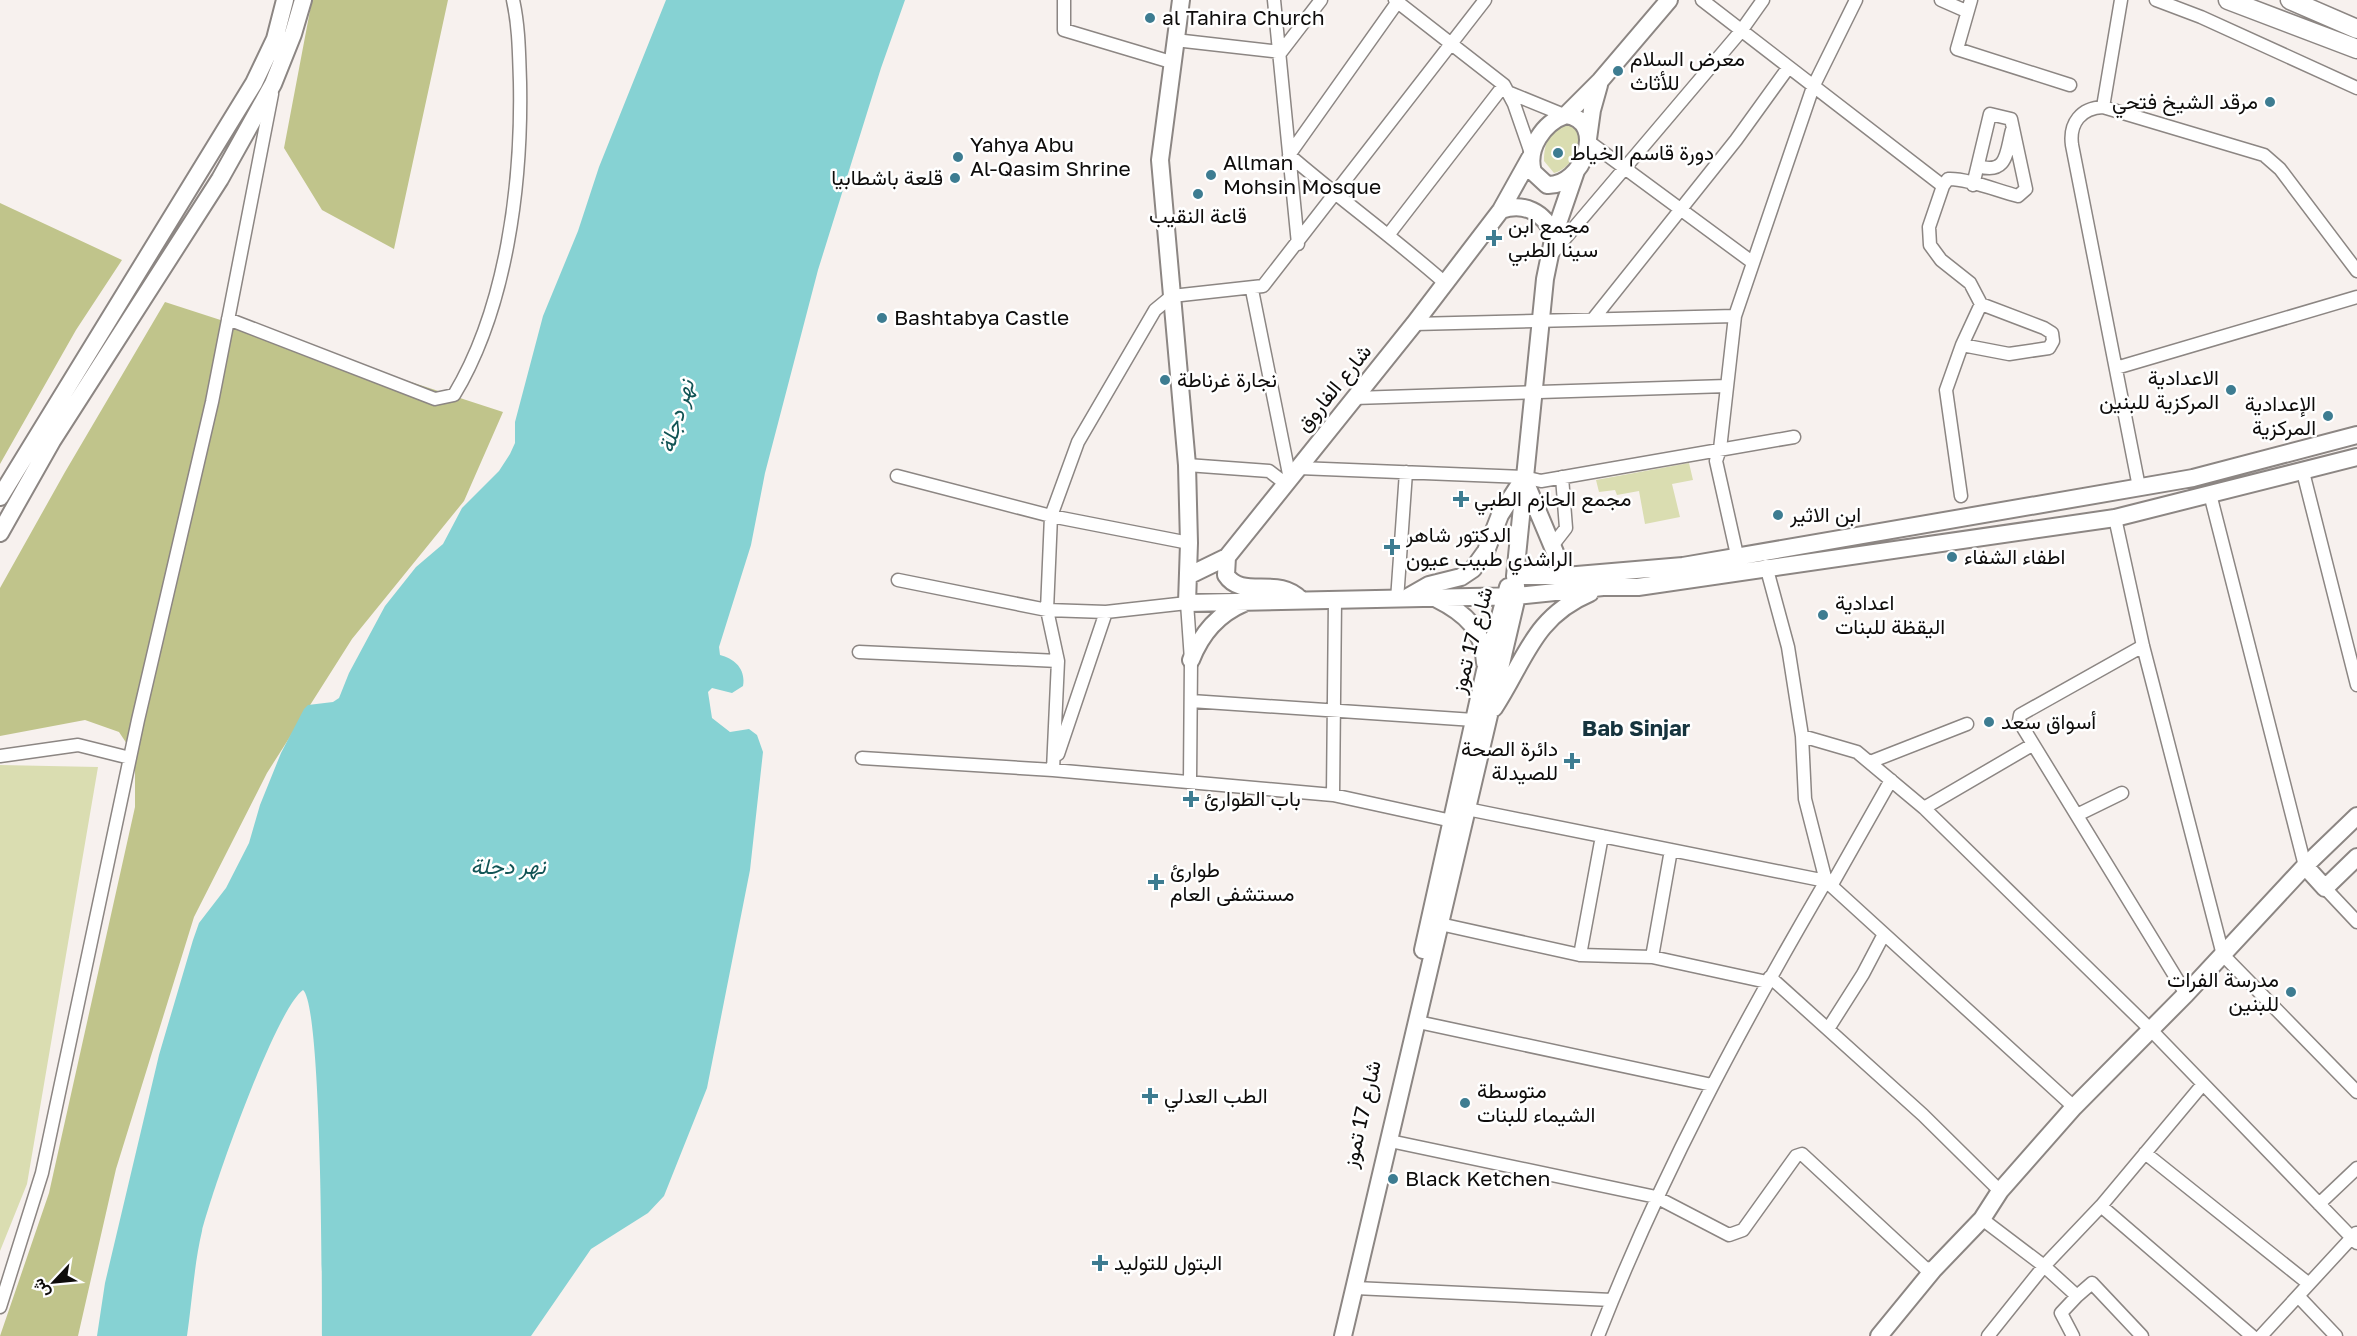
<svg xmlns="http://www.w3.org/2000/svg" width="2357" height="1336" viewBox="0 0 2357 1336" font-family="'Golos Text',Vazirmatn,sans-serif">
  <rect width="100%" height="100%" fill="#f7f1ee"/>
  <path fill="#daddb1" d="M 1570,122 L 1580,130 C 1580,148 1572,168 1554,173 L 1544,161 C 1544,141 1551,128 1570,122 Z
    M 1689,463 L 1693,480 L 1672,484 L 1680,517 L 1645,524 L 1639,491 L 1617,495 L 1615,490 L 1599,492 L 1596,480 Z
    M 0,765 L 98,767 L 27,1184 L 0,1251 Z"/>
  <path fill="#c0c48b" d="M 312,0 L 448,0 L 394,249 L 322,210 L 284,148 Z
    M 0,203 L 122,260 L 76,330 L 0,464 Z
    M 165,302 L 503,412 L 464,501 L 352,639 L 267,773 L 194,917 L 116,1169 L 78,1336 L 0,1336 L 49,1193 L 135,807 L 135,756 L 119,732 L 85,720 L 0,736 L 0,588 L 65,472 Z"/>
  <path fill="#86d2d3" d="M 666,0 L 905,0 L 881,68 L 818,270 L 765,473 L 751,545 L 719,647 L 720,655 C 735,659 746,669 743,686 L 732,693 L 712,688 L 708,692 L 712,718 L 730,732 L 749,729 L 757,735 L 763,752 L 750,870 L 707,1088 L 664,1196 L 648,1213 L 591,1249 L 531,1336 L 322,1336 C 322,1294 322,1005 303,990 C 275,1010 212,1191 202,1231 C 194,1265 192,1302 187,1336 L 97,1336 L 105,1283 L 159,1055 L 193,940 L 199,923 L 226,888 L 249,843 L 260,805 L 281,753 L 304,709 L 308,705 L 333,702 L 339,698 L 349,673 L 385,606 L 416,567 L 443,544 L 462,508 L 499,471 L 510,454 L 515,443 L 515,422 L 543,316 L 578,231 L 599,167 Z"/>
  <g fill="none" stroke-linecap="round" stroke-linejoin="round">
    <defs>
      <path id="street" d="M 1064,0 L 1064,30 L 1171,62
        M 1274,0 L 1298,244
        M 1395,0 L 1504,85 L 1514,104 L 1531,153
        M 1702,0 L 1943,186 L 1929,227 L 1930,245 L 1941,260 L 1970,283 L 1981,304 L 1962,345 L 1946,390 L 1961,496
        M 1941,0 L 1966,11
        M 1971,0 L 1957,49 L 2070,85
        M 2156,0 L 2201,17 L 2357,88
        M 1175,40 L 1281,52 L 1321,0
        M 1510,93 L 1564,115
        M 2103,107 L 2121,0
        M 1588,141 L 1752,262
        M 1289,155 C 1340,199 1394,238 1445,283
        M 1289,155 L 1399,0
        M 1978,166 C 2008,175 2006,152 2012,130
        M 1943,186 L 1948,179 C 1967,178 1998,191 2018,196 L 2026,189 L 2011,119 L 1990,114 L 1973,185
        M 1389,234 L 1504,85
        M 1551,255 L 1741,31 L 1763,0
        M 1252,290 L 1290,479
        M 1594,318 L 1736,140 L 1788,68
        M 228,319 L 435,399 L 454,395 C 507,307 522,183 520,82 C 519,54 519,27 513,0
        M 1414,324 L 1735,316
        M 1962,345 L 2009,354 L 2049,348 L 2053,341 L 2052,333 L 2044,328 L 1981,304
        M 2116,368 L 2357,297
        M 1354,398 L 1727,386
        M 1187,465 L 1269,471 L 1286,484
        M 1299,468 L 1524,477 L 1541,481 L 1794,437
        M 2303,472 L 2357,685
        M 897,476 L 1051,516 L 1189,543
        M 2139,487 L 2072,145 C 2069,123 2081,108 2103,107 L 2264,155 L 2280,169 L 2357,271
        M 2210,494 L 2305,866
        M 2115,518 L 2143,646 L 2223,955 L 2357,1092
        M 1552,546 L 1566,528 L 1562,477
        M 1737,555 L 1716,461 L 1720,449 L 1735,316 L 1813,87 L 1856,0
        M 898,580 L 1047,610 L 1106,612 L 1187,603 L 1191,660 L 1190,781
        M 1397,600 L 1406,472
        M 2143,646 L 2020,715 L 2019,721 L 2186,994
        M 859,652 L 1058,661
        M 1191,701 L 1474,720
        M 1802,736 L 1857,752 L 1924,808 L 2151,1030 L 2357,1243
        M 1058,754 L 1106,612
        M 0,756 L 78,745 L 130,758
        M 862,758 L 1053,770 L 1333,795 L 1452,821
        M 1870,762 L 1967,724
        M 1053,770 L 1058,661 L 1047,610 L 1051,516 L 1078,442 L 1155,310 L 1172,296 L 1263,286 L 1485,0
        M 1333,795 L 1335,600
        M 1924,808 L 2032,745
        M 1467,809 L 1826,881 L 2074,1107
        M 2077,815 L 2122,793
        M 1831,886 L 1891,780
        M 2325,888 L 2357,922
        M 1440,924 L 1580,955 L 1652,957 L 1767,982
        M 1580,955 L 1602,836
        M 1652,957 L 1671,850
        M 1770,977 L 1923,1115 L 2000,1191
        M 1418,1022 L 1712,1085
        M 1828,1029 L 1863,974 L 1884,934
        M 1390,1141 L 1656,1197 L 1729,1235 L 1743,1230 L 1796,1156 L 1802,1154 L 1925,1268 L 1934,1269
        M 2145,1153 L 2309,1284
        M 2319,1204 L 2357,1168
        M 2101,1206 L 2252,1336
        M 1982,1219 L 2044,1266 L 2077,1296 L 2061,1313 L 2073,1336
        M 1355,1288 L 1612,1300
        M 2077,1296 L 2092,1283 L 2142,1336
        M 2298,1296 L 2336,1336
        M 0,1307 L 42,1173 L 138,720 L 212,402 L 272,94
        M 1598,1336 C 1660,1177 1740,1028 1826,881 L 1805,799 L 1802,736 L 1788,647 L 1766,566
        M 1988,1336 L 2044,1266 L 2101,1206 L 2203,1084
        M 2261,1336 L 2356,1233"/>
      <path id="secondary" d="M 1181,0 L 1160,160 L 1187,465 L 1189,543 L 1187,603 L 1517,596 L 1603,587 L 1638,587 L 2115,518 L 2357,457
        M 1566,115 C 1608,121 1583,187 1547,185 L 1533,172 C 1526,149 1543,123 1566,115 Z
        M 1566,115 L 1600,81 L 1669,0
        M 1588,139 L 1592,110 L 1599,85
        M 1501,210 C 1524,202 1544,212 1554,235
        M 1525,481 L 1565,576
        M 0,497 L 254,83 L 275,39 L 285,0
        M 0,533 L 52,441 L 220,179 L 273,84 L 293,34 L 303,0
        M 1190,575 L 1227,557
        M 1515,576 L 1565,576 L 1683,566 L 2193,478 L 2357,435
        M 1408,597 L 1429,585 L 1461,577 L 1473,569 L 1486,551 L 1500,515 L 1523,479
        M 1437,599 C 1465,613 1484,630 1485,663
        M 1301,600 C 1278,575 1242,600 1226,575 L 1227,557 L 1414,324 L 1501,210 L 1530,158
        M 1191,660 C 1201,634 1218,614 1244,603
        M 1494,708 C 1525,661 1533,617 1590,593
        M 2305,866 L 2325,888 L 2357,857
        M 1423,950 L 1485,671 L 1508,587
        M 1343,1336 L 1517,596 L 1515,576 L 1545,279 L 1554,235 L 1576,171
        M 1879,1336 L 1934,1269 L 1982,1219 L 2000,1191 L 2074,1107 L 2186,994 L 2305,866 L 2357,816"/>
      <path id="primary" d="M 2228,0 L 2357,49
        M 2290,0 L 2357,29"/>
    </defs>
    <use href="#street" stroke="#8c8683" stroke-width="15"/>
    <use href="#secondary" stroke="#8c8683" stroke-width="20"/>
    <use href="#primary" stroke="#8c8683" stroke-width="21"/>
    <use href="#street" stroke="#fff" stroke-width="12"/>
    <use href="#secondary" stroke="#fff" stroke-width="16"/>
    <use href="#primary" stroke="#fff" stroke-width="18"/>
  </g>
  <g fill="#3d7c91" stroke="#fff" stroke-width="2">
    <circle cx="1150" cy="18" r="6"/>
    <circle cx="1618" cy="71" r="6"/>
    <circle cx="2270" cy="102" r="6"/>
    <circle cx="1558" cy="153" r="6"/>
    <circle cx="958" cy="157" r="6"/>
    <circle cx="1211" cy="175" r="6"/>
    <circle cx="955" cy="178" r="6"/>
    <circle cx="1198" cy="194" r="6"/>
    <path d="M1491 229h6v6h6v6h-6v6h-6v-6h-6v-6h6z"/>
    <circle cx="882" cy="318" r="6"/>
    <circle cx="1165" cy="380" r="6"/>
    <circle cx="2231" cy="390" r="6"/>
    <circle cx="2328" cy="416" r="6"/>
    <path d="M1458 490h6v6h6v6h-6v6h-6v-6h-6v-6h6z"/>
    <circle cx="1778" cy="515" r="6"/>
    <path d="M1389 538h6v6h6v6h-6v6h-6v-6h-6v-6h6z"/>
    <circle cx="1952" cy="557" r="6"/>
    <circle cx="1823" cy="615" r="6"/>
    <circle cx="1989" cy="722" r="6"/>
    <path d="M1569 752h6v6h6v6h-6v6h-6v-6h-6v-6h6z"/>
    <path d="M1188 790h6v6h6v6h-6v6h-6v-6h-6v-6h6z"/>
    <path d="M1153 873h6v6h6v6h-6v6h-6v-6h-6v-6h6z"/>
    <circle cx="2291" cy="992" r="6"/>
    <path d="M1147 1087h6v6h6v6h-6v6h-6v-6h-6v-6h6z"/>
    <circle cx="1465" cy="1103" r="6"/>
    <circle cx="1393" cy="1179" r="6"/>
    <path d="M1097 1254h6v6h6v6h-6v6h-6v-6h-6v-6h6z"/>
  </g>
  <g text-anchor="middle" stroke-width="5" stroke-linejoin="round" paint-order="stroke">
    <g font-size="21" fill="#0e0c0b" stroke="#fff" text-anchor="start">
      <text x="1162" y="25">al Tahira Church</text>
      <text x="1630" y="66">معرض السلام<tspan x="1630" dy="24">للأثاث</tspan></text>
      <text x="2258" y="109" text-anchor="end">مرقد الشيخ فتحي</text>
      <text x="970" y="152">Yahya Abu<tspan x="970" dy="24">Al-Qasim Shrine</tspan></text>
      <text x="1570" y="160">دورة قاسم الخياط</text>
      <text x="1223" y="170">Allman<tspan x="1223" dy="24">Mohsin Mosque</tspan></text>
      <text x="943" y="185" text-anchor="end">قلعة باشطابيا</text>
      <text x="1198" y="223" text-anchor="middle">قاعة النقيب</text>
      <text x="1508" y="233">مجمع ابن<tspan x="1508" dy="24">سينا الطبي</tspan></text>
      <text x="894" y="325">Bashtabya Castle</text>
      <text x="2219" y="385" text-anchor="end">الاعدادية<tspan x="2219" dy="24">المركزية للبنين</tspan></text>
      <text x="1177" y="387">نجارة غرناطة</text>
      <text x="2316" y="411" text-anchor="end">الإعدادية<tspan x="2316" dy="24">المركزية</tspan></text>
      <text x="1474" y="506">مجمع الحازم الطبي</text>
      <text x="1790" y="522">ابن الاثير</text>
      <text x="1406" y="542">الدكتور شاهر<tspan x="1406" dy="24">الراشدي طبيب عيون</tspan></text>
      <text x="1964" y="564">اطفاء الشفاء</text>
      <text x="1835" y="610">اعدادية<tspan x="1835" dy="24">اليقظة للبنات</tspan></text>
      <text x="2001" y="729">أسواق سعد</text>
      <text x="1558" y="756" text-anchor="end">دائرة الصحة<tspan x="1558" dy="24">للصيدلة</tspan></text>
      <text x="1204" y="806">باب الطوارئ</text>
      <text x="1170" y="877">طوارئ<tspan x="1170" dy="24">مستشفى العام</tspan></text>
      <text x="2279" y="987" text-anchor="end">مدرسة الفرات<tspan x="2279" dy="24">للبنين</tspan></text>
      <text x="1477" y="1098">متوسطة<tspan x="1477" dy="24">الشيماء للبنات</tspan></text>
      <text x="1164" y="1103">الطب العدلي</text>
      <text x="1405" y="1186">Black Ketchen</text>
      <text x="1114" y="1270">البتول للتوليد</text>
    </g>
    <g font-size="21" fill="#0e0c0b" stroke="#fff">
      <text transform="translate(1334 388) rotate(-51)" y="7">شارع الفاروق</text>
      <text transform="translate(1472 640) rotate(-75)" y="7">شارع 17 تموز</text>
      <text transform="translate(1362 1114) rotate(-77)" y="7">شارع 17 تموز</text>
    </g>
    <g font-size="22" font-style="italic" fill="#115455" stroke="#fff">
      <text transform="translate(676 416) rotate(-73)" y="8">نهر دجلة</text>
      <text x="508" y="874">نهر دجلة</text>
    </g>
    <g font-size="22" font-weight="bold" fill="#16343e" stroke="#fff">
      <text x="1636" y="736">Bab Sinjar</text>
    </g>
  </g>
  <g transform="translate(54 1282) rotate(244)" stroke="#ffffff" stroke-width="4.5" paint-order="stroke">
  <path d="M0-4.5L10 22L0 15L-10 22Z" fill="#0e0c0b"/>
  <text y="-9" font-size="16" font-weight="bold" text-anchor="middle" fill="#0e0c0b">ش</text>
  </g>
</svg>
